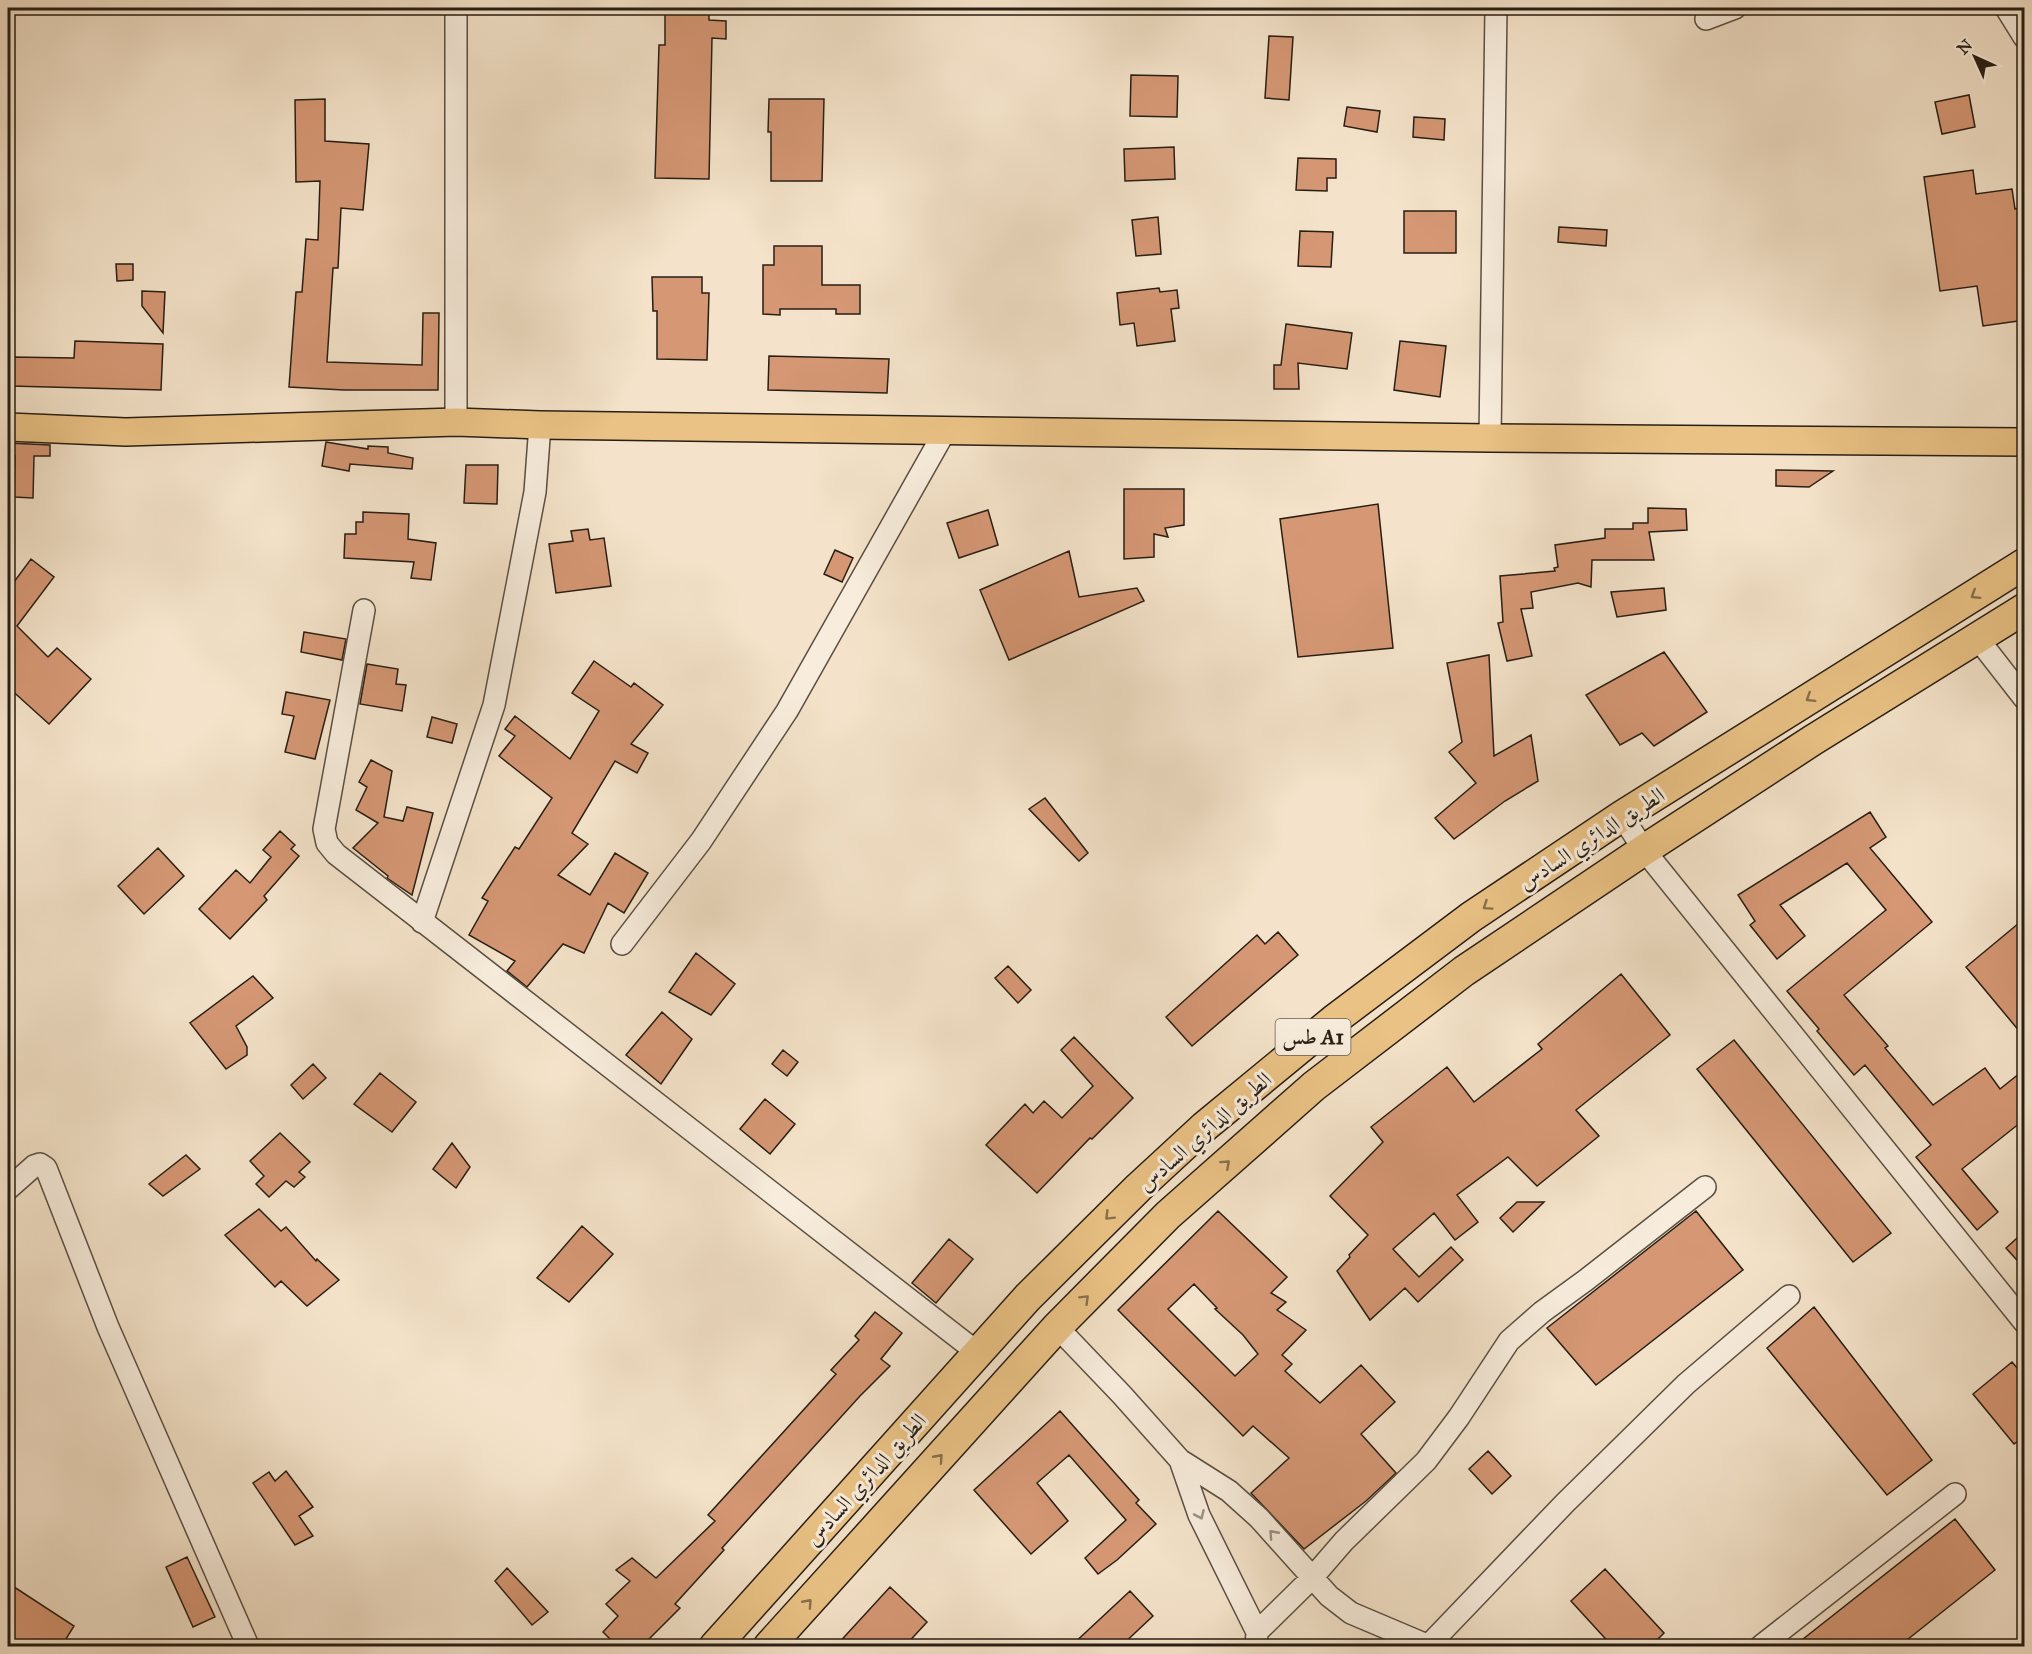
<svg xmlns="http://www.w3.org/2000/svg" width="2032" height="1654" viewBox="0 0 2032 1654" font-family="'IM FELL Great Primer',Amiri,serif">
  <rect width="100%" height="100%" fill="#f4e3ca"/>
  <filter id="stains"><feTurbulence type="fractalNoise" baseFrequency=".00333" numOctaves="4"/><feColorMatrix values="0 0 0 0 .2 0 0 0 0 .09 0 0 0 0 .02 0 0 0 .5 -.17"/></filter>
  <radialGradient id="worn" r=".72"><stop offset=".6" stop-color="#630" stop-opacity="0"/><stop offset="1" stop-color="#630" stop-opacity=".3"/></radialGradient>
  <path fill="#d59774" stroke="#271e14" stroke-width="1.5" fill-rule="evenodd" d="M 665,8 L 709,8 L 709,20 L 726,21 L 726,39 L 712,38 L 709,179 L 655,178 L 659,45 L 665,45 Z
    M 1269,36 L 1293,37 L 1289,100 L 1265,98 Z
    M 1131,75 L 1178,76 L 1177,117 L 1130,116 Z
    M 1969,95 L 1975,127 L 1942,134 L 1935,102 Z
    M 325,99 L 325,141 L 369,144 L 363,210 L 341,208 L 338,268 L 333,268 L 327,362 L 422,365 L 423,313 L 439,313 L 438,390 L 344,390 L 289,387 L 296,292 L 302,292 L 306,239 L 318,240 L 320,181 L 296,182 L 295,100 Z
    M 769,99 L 824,99 L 822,181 L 771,181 L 771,132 L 768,132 Z
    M 1347,107 L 1380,111 L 1377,132 L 1344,126 Z
    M 1414,117 L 1445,119 L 1444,140 L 1413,137 Z
    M 1174,147 L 1175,179 L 1125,181 L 1124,149 Z
    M 1298,158 L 1336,159 L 1336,178 L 1327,178 L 1327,191 L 1296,190 Z
    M 1973,170 L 1976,194 L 2012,189 L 2015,209 L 2025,208 L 2025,320 L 1983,326 L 1977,286 L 1940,291 L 1924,177 Z
    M 1404,211 L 1456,211 L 1456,253 L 1404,253 Z
    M 1158,217 L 1161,254 L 1136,256 L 1132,220 Z
    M 1559,227 L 1607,230 L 1606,246 L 1558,242 Z
    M 1300,231 L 1333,232 L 1331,267 L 1298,266 Z
    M 774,246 L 822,246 L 822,285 L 860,285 L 860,314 L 836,314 L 836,309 L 780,309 L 780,315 L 763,314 L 763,265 L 774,265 Z
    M 116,264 L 133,264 L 133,280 L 117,281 Z
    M 652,277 L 702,277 L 702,293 L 709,293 L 707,360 L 657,359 L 657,311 L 653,311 Z
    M 1159,288 L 1160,292 L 1177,290 L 1179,308 L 1171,309 L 1175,341 L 1137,346 L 1134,323 L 1120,325 L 1117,293 Z
    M 142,291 L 165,292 L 163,333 L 142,306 Z
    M 1286,324 L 1352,333 L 1347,369 L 1298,363 L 1299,389 L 1274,389 L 1274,365 L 1281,365 Z
    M 75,341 L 163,344 L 161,390 L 11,386 L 12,357 L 74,358 Z
    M 1400,341 L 1446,346 L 1440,397 L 1394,390 Z
    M 769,356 L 889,359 L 887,393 L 768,390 Z
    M 326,442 L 368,449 L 368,446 L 388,447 L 388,453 L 413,458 L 412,469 L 350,464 L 349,471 L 322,466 Z
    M 8,443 L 50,445 L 50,456 L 34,456 L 33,498 L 14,497 L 15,456 L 8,456 Z
    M 466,465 L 498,465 L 497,504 L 464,503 Z
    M 1776,470 L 1833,471 L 1809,487 L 1776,486 Z
    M 1124,489 L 1184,489 L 1184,525 L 1165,528 L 1168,537 L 1154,534 L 1154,557 L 1124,559 Z
    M 1378,504 L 1393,648 L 1298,657 L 1280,519 Z
    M 1648,508 L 1686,509 L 1687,530 L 1649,532 L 1654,560 L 1592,560 L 1591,587 L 1578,583 L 1531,592 L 1533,608 L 1521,609 L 1532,656 L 1507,661 L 1498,623 L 1503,622 L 1500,576 L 1555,571 L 1554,568 L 1558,567 L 1555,545 L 1605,538 L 1605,529 L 1633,529 L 1633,523 L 1648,523 Z
    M 988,510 L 998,545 L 959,558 L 947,523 Z
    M 363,512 L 409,514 L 408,539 L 436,543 L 431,580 L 411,578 L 414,562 L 344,558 L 345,534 L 356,534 L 356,522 L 363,522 Z
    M 588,529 L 590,540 L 604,538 L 611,586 L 556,593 L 549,544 L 573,541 L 571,531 Z
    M 835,550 L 853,558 L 842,582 L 824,574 Z
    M 1069,551 L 1079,597 L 1137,588 L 1144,601 L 1009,660 L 980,590 Z
    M 31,559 L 54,577 L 17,626 L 48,657 L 57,648 L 91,679 L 49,724 L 8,687 L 8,590 Z
    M 1664,588 L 1666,610 L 1617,617 L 1611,592 Z
    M 304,632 L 346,639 L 342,660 L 301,652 Z
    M 1664,652 L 1707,712 L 1654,746 L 1642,733 L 1620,745 L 1586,695 Z
    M 1489,655 L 1494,756 L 1531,735 L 1538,781 L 1505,801 L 1454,839 L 1435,818 L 1476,783 L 1449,752 L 1462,742 L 1447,663 Z
    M 594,661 L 631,687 L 634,683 L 663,705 L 631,744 L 648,753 L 637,773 L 615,761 L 572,833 L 588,844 L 558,875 L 590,895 L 615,853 L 648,873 L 624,913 L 608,903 L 584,953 L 563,944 L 527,987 L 507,971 L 515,961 L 469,935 L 488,901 L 482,898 L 515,847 L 519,849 L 552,798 L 499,756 L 515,736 L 505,729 L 515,716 L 570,759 L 599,711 L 572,693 Z
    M 367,664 L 398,669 L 396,684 L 406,685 L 402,711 L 360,704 Z
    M 286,692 L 330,700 L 315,759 L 285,752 L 294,716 L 282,714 Z
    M 432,717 L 457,724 L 452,743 L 427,737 Z
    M 371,760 L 392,771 L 384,817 L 403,821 L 407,807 L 433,813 L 412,895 L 387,878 L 388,876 L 353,848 L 378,823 L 356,810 L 367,787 L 359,782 Z
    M 1045,798 L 1088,853 L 1079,861 L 1029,809 Z
    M 1870,812 L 1886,837 L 1870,848 L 1932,922 L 1844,995 L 1888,1046 L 1885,1048 L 1933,1105 L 1985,1068 L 2000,1089 L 2025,1069 L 2025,1119 L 1962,1169 L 1998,1212 L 1977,1230 L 1916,1157 L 1931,1145 L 1865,1065 L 1854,1075 L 1817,1031 L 1819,1029 L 1787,991 L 1886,910 L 1847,863 L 1780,905 L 1805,936 L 1777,959 L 1750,925 L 1755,921 L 1738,895 Z
    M 280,831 L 295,845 L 291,849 L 299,856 L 264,896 L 267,900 L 230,939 L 199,909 L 236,870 L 250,883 L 271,857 L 263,850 Z
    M 158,848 L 184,876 L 144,914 L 118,886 Z
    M 2025,918 L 2025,1038 L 1966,967 Z
    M 1278,932 L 1298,955 L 1192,1046 L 1166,1017 L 1257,935 L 1265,944 Z
    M 696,953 L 735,984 L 711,1015 L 669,992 Z
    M 1008,966 L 1031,990 L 1018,1003 L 995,978 Z
    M 1621,974 L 1670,1035 L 1576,1110 L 1599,1136 L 1537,1186 L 1508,1157 L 1457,1195 L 1478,1222 L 1455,1240 L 1434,1213 L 1393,1249 L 1419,1277 L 1451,1247 L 1463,1260 L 1418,1302 L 1405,1288 L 1370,1320 L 1337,1271 L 1350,1257 L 1349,1255 L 1368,1235 L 1330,1196 L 1383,1142 L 1371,1127 L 1447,1067 L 1474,1102 L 1542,1049 L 1538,1044 Z
    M 253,976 L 273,998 L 236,1026 L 247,1047 L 247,1055 L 226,1069 L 190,1023 Z
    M 662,1012 L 692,1039 L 661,1084 L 626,1055 Z
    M 1074,1037 L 1133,1098 L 1092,1139 L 1090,1138 L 1037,1193 L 986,1145 L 1025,1104 L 1033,1113 L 1044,1101 L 1062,1118 L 1093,1086 L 1061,1050 Z
    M 1734,1040 L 1891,1233 L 1853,1262 L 1697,1069 Z
    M 783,1050 L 798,1062 L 787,1076 L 772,1064 Z
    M 313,1064 L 326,1078 L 303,1099 L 291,1085 Z
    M 380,1073 L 416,1102 L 392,1132 L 354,1104 Z
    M 765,1099 L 795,1124 L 770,1154 L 740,1129 Z
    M 280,1133 L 310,1162 L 299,1172 L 305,1177 L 294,1187 L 286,1181 L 269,1197 L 256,1184 L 264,1176 L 250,1161 Z
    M 452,1143 L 470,1167 L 456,1188 L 433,1169 Z
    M 186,1155 L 200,1169 L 163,1196 L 149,1184 Z
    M 1517,1202 L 1544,1202 L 1513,1232 L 1500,1218 Z
    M 259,1209 L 281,1231 L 286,1227 L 316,1261 L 317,1259 L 339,1280 L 307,1306 L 281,1281 L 275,1287 L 225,1235 Z
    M 1218,1211 L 1287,1277 L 1271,1293 L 1286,1302 L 1277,1310 L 1306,1330 L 1282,1355 L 1292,1364 L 1285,1371 L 1320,1403 L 1361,1365 L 1395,1402 L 1361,1434 L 1396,1473 L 1366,1501 L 1304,1549 L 1251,1493 L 1289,1458 L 1253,1426 L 1243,1436 L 1118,1310 ZM 1194,1284 L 1217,1308 L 1215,1309 L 1243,1335 L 1258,1354 L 1235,1376 L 1168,1309 Z
    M 1696,1211 L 1743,1270 L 1596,1385 L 1547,1328 Z
    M 582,1226 L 613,1254 L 569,1302 L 537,1278 Z
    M 2025,1231 L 2025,1269 L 2006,1248 Z
    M 949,1239 L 973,1259 L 936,1303 L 912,1283 Z
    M 1814,1307 L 1932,1460 L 1887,1495 L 1767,1348 Z
    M 875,1312 L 902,1333 L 881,1359 L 890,1366 L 860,1396 L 722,1548 L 724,1550 L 675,1604 L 680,1608 L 641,1647 L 618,1647 L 603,1632 L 618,1616 L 606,1604 L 630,1581 L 616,1570 L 632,1558 L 656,1578 L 715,1521 L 708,1515 L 836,1374 L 831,1370 L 859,1340 L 855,1336 Z
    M 2012,1362 L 2025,1377 L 2025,1436 L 2014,1444 L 1973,1394 Z
    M 1060,1411 L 1139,1500 L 1136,1503 L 1156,1524 L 1117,1560 L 1098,1574 L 1085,1558 L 1126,1520 L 1069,1455 L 1037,1483 L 1068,1521 L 1031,1554 L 974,1490 Z
    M 1488,1451 L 1511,1476 L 1492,1494 L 1469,1469 Z
    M 286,1471 L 313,1507 L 299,1516 L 313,1536 L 295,1545 L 253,1483 L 269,1472 L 275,1481 Z
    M 1955,1519 L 1995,1570 L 1898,1647 L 1793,1647 Z
    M 187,1557 L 215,1617 L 193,1627 L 166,1567 Z
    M 507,1568 L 548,1612 L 532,1625 L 495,1581 Z
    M 1605,1569 L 1664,1633 L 1650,1647 L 1613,1647 L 1571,1601 Z
    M 8,1583 L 74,1626 L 61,1647 L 8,1647 Z
    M 890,1587 L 927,1622 L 904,1647 L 835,1647 Z
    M 1130,1591 L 1153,1616 L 1120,1647 L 1070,1647 Z"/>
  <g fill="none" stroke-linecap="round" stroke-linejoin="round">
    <defs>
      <path id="minor" d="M 2006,8 L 2024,37
        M 1706,19 L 1735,8
        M 456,422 L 456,8
        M 1490,438 L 1496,8
        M 364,610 L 324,829 L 327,843 L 336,854 L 978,1353
        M 1978,639 L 2024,698
        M 1622,816 L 1644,850 L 2024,1322
        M 422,922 L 494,705 L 535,492 L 540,425
        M 622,944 L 701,841 L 787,711 L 945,431
        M 8,1189 L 34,1166 L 40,1164 L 46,1168 L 108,1327 L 248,1646
        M 1057,1327 L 1122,1395 L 1180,1460 L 1229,1491 L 1259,1518 L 1329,1596 L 1351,1613 L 1429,1646
        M 1180,1460 L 1199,1515 L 1257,1632 L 1256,1646
        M 1257,1632 L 1312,1578 L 1344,1541 L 1426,1461 L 1459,1417 L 1509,1341 L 1542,1312 L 1586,1280 L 1705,1187
        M 1428,1646 L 1565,1503 L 1686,1384 L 1789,1296
        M 1761,1646 L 1955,1494"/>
      <path id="major" d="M 8,427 L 126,432 L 456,422 L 540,425 L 1490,438 L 2024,442"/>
      <path id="highway" d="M 715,1646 L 1028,1297 L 1139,1187 L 1204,1127 L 1334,1020 L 1471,917 L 1622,816 L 2024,564
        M 769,1646 L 1057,1327 L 1168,1215 L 1314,1086 L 1464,971 L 1644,850 L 1813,740 L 2024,609"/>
    </defs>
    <use href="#minor" stroke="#5a4f42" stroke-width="24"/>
    <use href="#major" stroke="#271e14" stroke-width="30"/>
    <use href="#highway" stroke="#271e14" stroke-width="33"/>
    <use href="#minor" stroke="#f8eddd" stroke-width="21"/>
    <use href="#major" stroke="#eac285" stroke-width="27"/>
    <use href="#highway" stroke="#eac285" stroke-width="30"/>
  </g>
  <defs><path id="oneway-chevron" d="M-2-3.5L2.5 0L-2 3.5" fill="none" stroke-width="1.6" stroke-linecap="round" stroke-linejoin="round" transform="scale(1.5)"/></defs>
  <g stroke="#88704c">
    <use href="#oneway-chevron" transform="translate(1975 595) rotate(148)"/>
    <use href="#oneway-chevron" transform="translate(1810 698) rotate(148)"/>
    <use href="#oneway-chevron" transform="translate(1487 906) rotate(146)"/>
    <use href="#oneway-chevron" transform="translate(1226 1164) rotate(-42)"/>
    <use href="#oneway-chevron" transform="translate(1109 1216) rotate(135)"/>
    <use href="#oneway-chevron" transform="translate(1085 1299) rotate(-45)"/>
    <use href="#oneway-chevron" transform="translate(939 1458) rotate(-48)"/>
    <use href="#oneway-chevron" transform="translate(808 1603) rotate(-48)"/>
  </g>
  <g stroke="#9a9083">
    <use href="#oneway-chevron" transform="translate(1200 1515) rotate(66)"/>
    <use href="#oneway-chevron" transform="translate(1273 1534) rotate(-132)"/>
  </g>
  <g text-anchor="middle" stroke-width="6" stroke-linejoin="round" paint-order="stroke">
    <rect fill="#f8eddd" stroke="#665c50" stroke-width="1.5" x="1275.5" y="1019" width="75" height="36" rx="4.5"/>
    <g font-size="21" font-weight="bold" fill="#271e14">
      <text x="1313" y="1044">طس A1</text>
    </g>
    <g font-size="22" fill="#271e14" stroke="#f8eddd">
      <text transform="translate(1591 838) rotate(-33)" y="8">الطريق الدائري السادس</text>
      <text transform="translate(1204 1131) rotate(-41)" y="8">الطريق الدائري السادس</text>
      <text transform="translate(865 1479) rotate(-48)" y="8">الطريق الدائري السادس</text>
    </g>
  </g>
  <rect width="2032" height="1654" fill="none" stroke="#f4e3ca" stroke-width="30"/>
  <rect x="9" y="9" width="2014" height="1636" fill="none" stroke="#271e14" stroke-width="3"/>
  <rect x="15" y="15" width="2002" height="1624" fill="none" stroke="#271e14" stroke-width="1.5"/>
  <g transform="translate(1975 57) rotate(315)" stroke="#f8eddd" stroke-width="4.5" paint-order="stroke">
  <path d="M0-4.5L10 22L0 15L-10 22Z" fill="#271e14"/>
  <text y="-9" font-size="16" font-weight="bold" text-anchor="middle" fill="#271e14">N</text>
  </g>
  <rect width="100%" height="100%" filter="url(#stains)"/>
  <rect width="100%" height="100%" fill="url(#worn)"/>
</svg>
